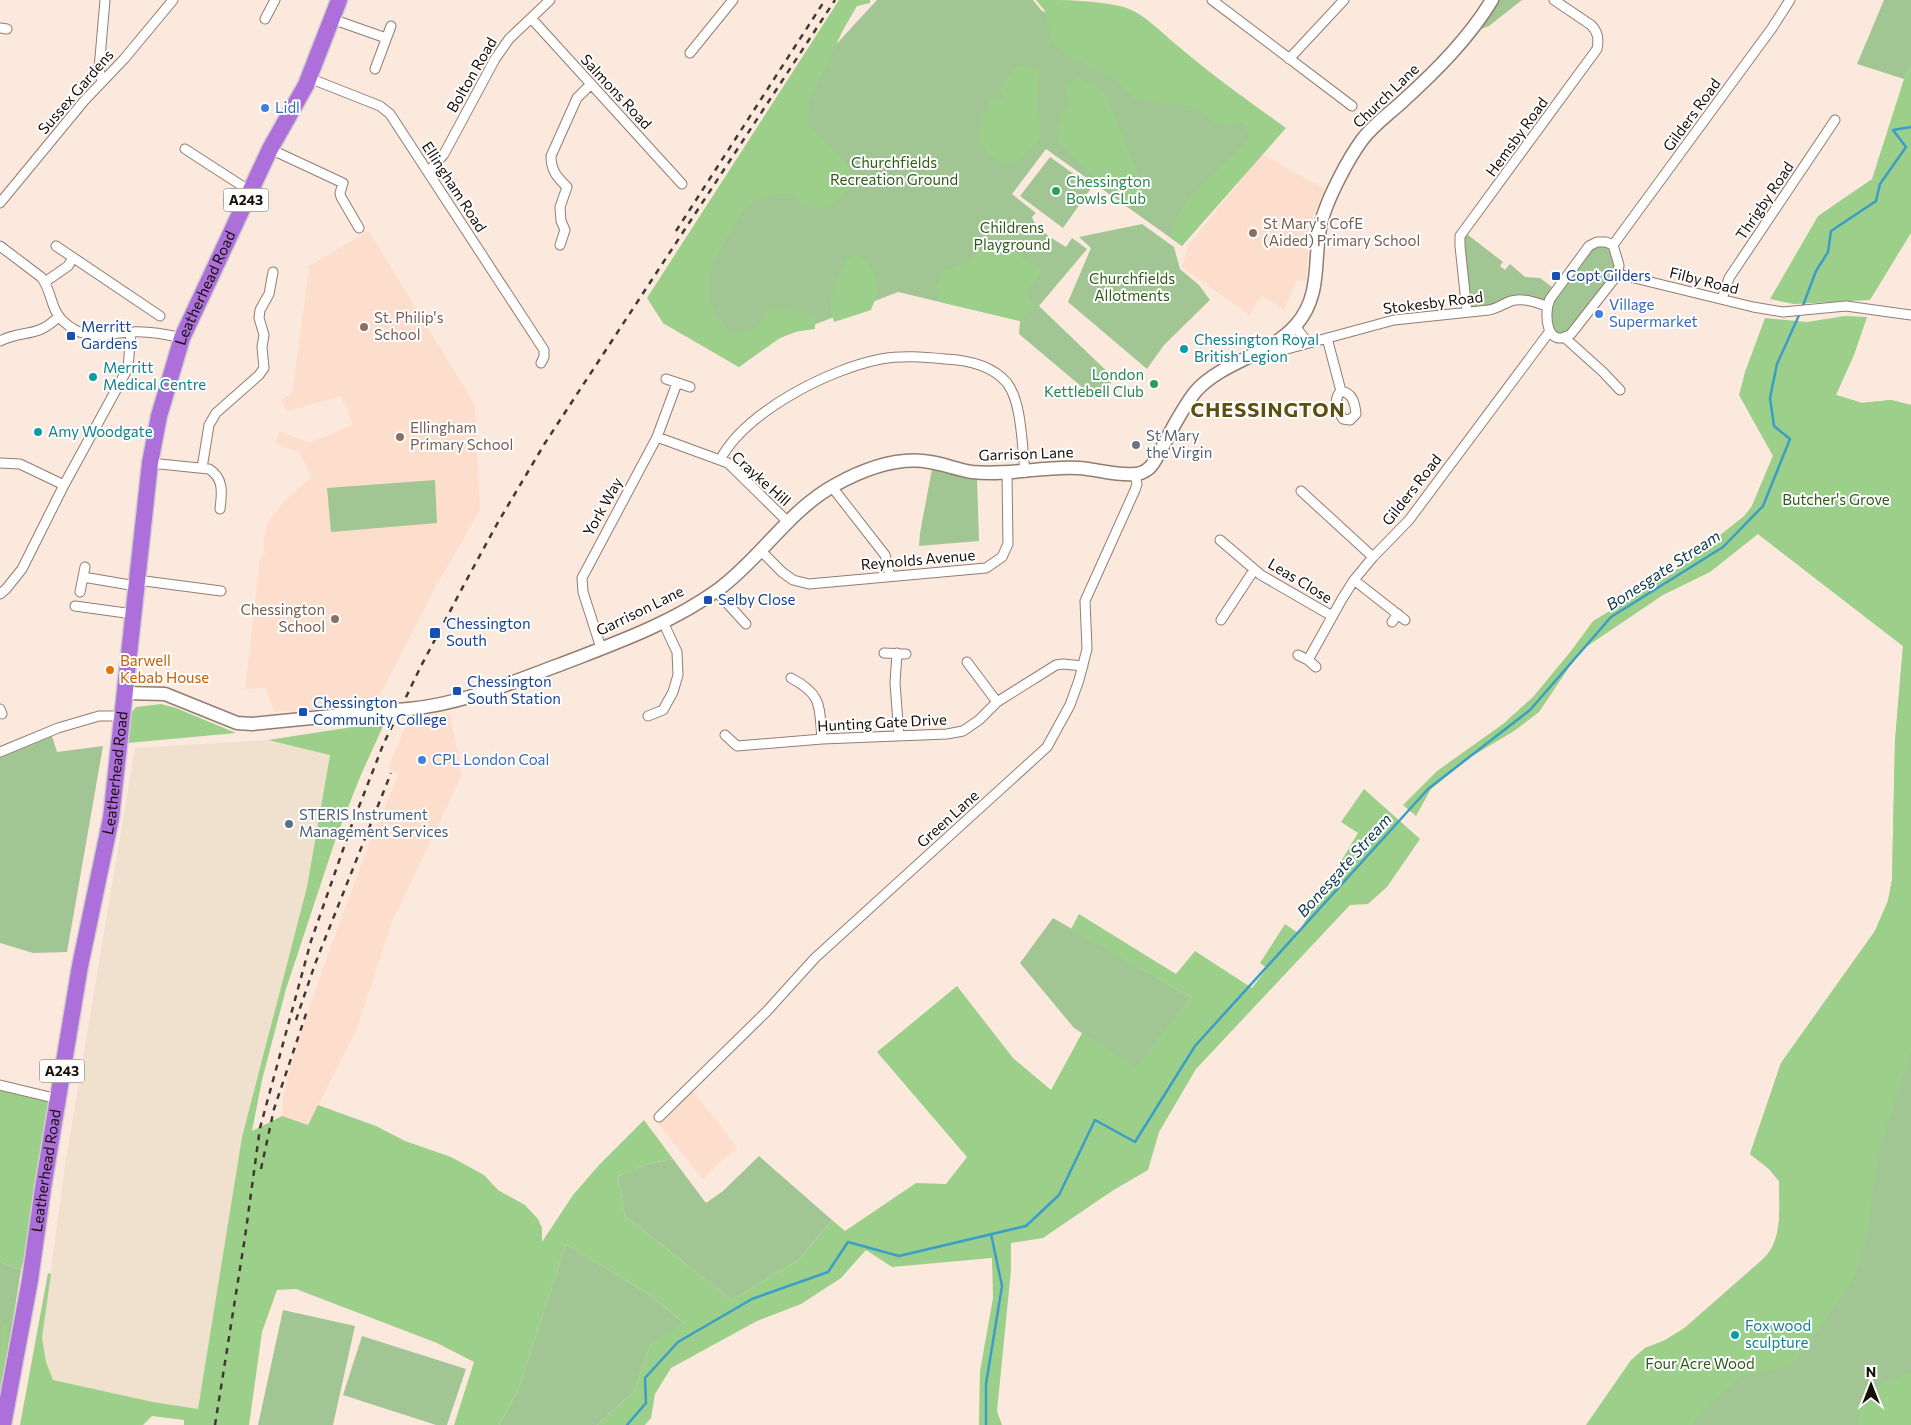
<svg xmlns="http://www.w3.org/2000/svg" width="1911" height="1425" viewBox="0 0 1911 1425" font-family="Commissioner,sans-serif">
  <rect width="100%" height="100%" fill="#fce9de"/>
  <path fill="#f0e0ce" d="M 268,740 L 330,754 L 307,887 L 242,1137 L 198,1409 L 153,1402 L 53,1380 L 46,1362 L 42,1338 L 65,1165 L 135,748 Z"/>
  <path fill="#fddecc" d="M 1262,154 L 1325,189 L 1311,221 L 1310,221 L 1306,281 L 1297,280 L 1284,310 L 1262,296 L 1249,315 L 1182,267 L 1188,246 Z
    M 369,231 L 475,405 L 480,510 L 433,592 L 375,705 L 275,712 L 265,687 L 245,690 L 260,557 L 265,554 L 263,544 L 267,524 L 283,502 L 312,477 L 299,452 L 275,444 L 280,431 L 309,443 L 353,425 L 341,396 L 287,411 L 281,400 L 292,393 L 309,270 L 306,268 Z
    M 450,713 L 462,775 L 392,922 L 357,1028 L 308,1125 L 282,1116 L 283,1098 L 294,1051 L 332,943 L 373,834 L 399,774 L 388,769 L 409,718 L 419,716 L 434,722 Z
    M 692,1090 L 738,1148 L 720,1162 L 703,1179 L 658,1124 Z"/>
  <path fill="#a1c694" d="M 877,0 L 1033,0 L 1042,11 L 1151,46 L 1267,138 L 1182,246 L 1046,149 L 1012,194 L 1036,213 L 1032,217 C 1036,230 1055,240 1066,247 L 1072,238 L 1087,249 L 1039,306 L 1115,379 L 1095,398 L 1019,334 L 1020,321 L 898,292 L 775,340 L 739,367 L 663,323 L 828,53 Z
    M 1499,0 L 1522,0 L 1489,26 L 1481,29 Z
    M 1884,0 L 1911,0 L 1911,66 L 1904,79 L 1857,64 Z
    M 1050,157 L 1092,187 L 1063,228 L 1020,196 Z
    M 1142,224 L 1174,247 L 1180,269 L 1199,285 L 1210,300 L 1164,345 L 1147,369 L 1068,302 L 1091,248 L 1079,237 Z
    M 1463,231 L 1503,262 L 1500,266 L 1505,270 L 1510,264 L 1525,277 L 1540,278 L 1556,290 L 1589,246 L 1613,245 L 1619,265 L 1571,334 L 1554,335 L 1547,306 L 1526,300 L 1467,312 Z
    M 1836,395 L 1862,403 L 1891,400 L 1911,405 L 1911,1425 L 1589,1425 L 1672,1339 L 1763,1259 C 1784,1239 1779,1207 1779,1181 L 1769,1169 L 1750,1154 L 1781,1063 L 1875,931 L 1888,901 L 1892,880 L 1895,741 L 1903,646 L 1758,534 L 1745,515 L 1752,506 L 1773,456 Z
    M 932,469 L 977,479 L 979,541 L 919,546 L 920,533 Z
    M 435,480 L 437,523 L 331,532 L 327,488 Z
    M 52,736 L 57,752 L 103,746 L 67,952 L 33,953 L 0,943 L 0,757 Z
    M 1053,918 L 1192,998 L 1136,1068 L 1074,1028 L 1020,963 Z
    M 759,1156 L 832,1220 L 798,1260 L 732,1300 L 625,1216 L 618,1176 L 651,1163 L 673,1159 L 706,1203 L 723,1191 Z
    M 566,1244 L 650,1295 L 685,1324 L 651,1343 L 634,1391 L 597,1425 L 499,1425 L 517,1393 Z
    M 0,1262 L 21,1270 L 0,1401 Z
    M 283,1310 L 355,1326 L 333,1425 L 258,1425 Z
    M 362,1336 L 466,1369 L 447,1425 L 436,1425 L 343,1395 Z"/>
  <path fill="#9ccf89" d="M 839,0 L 870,0 L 870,3 L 857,6 L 843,30 L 809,101 L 808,126 L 845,162 L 854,176 L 852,186 L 833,205 L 810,208 L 800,202 L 792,193 C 775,193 763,195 748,205 C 741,210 736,223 731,231 C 708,268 695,300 733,334 L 747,333 L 761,321 L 767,310 L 783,308 L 815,316 L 815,329 L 787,333 L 739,367 L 663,323 L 647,298 Z
    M 1036,0 C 1066,0 1096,0 1124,7 C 1145,14 1162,33 1179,47 C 1213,76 1250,102 1286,128 L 1182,246 L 1171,238 L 1176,219 L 1192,193 L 1249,140 L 1244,122 L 1227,125 L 1212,121 L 1192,106 L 1135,99 L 1110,76 L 1065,55 L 1053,43 L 1045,11 Z
    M 1019,64 L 1039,69 L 1037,110 L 1041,123 L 1039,140 L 1015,163 L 1003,164 L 989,153 L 979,140 L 981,116 L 990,110 L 987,102 L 989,98 L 1004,100 L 999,89 Z
    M 1911,66 L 1911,233 L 1870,300 L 1794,304 L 1770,299 L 1818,216 L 1872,179 L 1904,79 Z
    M 1078,78 L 1097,86 L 1106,95 L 1141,181 L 1143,197 L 1126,201 L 1078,162 L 1059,142 L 1057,129 L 1063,114 L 1070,103 L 1065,86 Z
    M 1004,244 L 1042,271 L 1026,293 L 1035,309 L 1020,321 L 940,302 L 936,287 L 945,270 L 971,261 L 974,254 Z
    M 857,254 C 869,262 878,276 877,291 C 877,297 873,304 871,310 L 834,322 L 830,307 L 833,289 L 847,259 Z
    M 1845,316 L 1867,317 L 1854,355 L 1836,395 L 1862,403 L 1891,400 L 1911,405 L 1911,1052 L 1882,1142 L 1875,1172 L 1867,1235 L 1861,1259 L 1852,1281 L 1797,1359 L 1786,1366 L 1741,1377 L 1702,1410 L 1691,1425 L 1586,1425 L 1631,1360 L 1645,1348 L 1665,1340 L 1686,1327 L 1767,1256 C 1783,1234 1779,1206 1779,1181 L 1769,1169 L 1750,1154 L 1781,1063 L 1875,931 L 1888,901 L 1892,880 L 1895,741 L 1903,646 L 1758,534 L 1710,572 L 1663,595 L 1580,651 L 1539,712 L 1514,731 L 1469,758 L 1431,789 L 1416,816 L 1403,805 L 1437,771 L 1503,724 L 1533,697 L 1571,651 L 1593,621 L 1668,576 L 1748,513 L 1752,506 L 1773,456 L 1739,395 L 1745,372 L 1765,318 L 1807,322 Z
    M 161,704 L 176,708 L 236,733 L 128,743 L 130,714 L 136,707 Z
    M 385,722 L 360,777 L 336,838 L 286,989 L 262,1080 L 252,1131 L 282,1116 L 308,1125 L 318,1105 L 376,1126 L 405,1141 L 451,1157 L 484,1175 L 498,1190 L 525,1205 L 538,1219 L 542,1228 L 542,1242 L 573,1195 L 599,1165 L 644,1120 L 673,1159 L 651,1163 L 618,1176 L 625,1216 L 732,1300 L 798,1260 L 832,1220 L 845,1231 L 916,1183 L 946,1184 L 967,1157 L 877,1052 L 957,986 L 1013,1058 L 1051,1090 L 1082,1033 L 1136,1067 L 1192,998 L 1071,929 L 1079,914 L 1176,974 L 1195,951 L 1252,988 L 1267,968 L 1260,963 L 1285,924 L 1298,933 L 1358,833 L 1341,822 L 1364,789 L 1420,839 L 1387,887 L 1368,904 L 1350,905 L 1196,1069 L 1159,1132 L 1148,1170 L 1112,1191 L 1043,1238 L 1011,1243 L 1011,1270 L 997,1411 L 1002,1425 L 979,1425 L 979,1420 L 980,1371 L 993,1298 L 992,1258 L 892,1267 L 866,1250 L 841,1278 L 801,1304 L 757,1321 L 671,1368 L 655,1394 L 651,1418 L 645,1425 L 597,1425 L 634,1391 L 651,1343 L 684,1323 L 650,1295 L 566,1244 L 517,1393 L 499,1425 L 454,1425 L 474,1362 L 437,1343 L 296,1289 L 277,1290 L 262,1332 L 249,1425 L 184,1425 L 184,1420 L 152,1416 L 143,1425 L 20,1425 L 48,1273 L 51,1274 L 42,1338 L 46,1362 L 53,1380 L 153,1402 L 198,1409 L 242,1137 L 307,887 L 330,755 L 268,740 Z
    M 0,1090 L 52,1102 L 31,1230 L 21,1270 L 0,1262 Z
    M 3,1323 L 6,1323 L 8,1328 L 3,1383 L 0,1401 C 0,1386 0,1333 3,1323 Z
    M 1911,1372 L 1911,1425 L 1858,1425 C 1864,1386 1878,1386 1911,1372 Z"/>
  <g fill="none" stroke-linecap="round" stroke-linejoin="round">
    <path stroke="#3b9ec8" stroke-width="2.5" d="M 1802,308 L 1816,271 L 1828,252 L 1831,231 L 1876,201 L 1880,184 L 1906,147 L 1893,130 L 1911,127
      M 627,1425 L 646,1403 L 645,1378 L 678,1342 L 752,1299 L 828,1272 L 848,1242 L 899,1256 L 1026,1226 L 1059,1195 L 1095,1120 L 1135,1142 L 1195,1046 L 1428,789 L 1530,710 L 1611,617 L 1723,547 L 1763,506 L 1790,439 L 1774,426 L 1770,398 L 1777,364 L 1800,313
      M 986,1425 L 986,1384 L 1002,1286 L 991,1234"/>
    <defs>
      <path id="street" d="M 1212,0 L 1352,106
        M 531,18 L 682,184
        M 265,19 L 275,0
        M 332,19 L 386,38
        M 0,28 L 7,29
        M 690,53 L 733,0
        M 1289,59 L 1344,0
        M 375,69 L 391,26
        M 309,78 L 380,106 L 390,114 L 544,350 L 544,357 L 541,363
        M 102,82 L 99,69 L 105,0
        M 185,149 L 250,191
        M 270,149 L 343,183 L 340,193 L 341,197 L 359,228
        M 428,172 L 444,154 L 495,59 L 509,39 L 550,0
        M 0,203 L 84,101 L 124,59 L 173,0
        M 1597,242 L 1606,242 L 1613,245 L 1619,265 L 1618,274 L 1571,334 C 1547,350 1543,315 1550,299 L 1589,246 Z
        M 560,245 L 565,230 L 561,221 L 560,207 L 567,187 C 557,177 551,171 551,156 L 577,98 L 591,84
        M 1613,245 L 1772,28 L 1790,0
        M 0,246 L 41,277 C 52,290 50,309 63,321 C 86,343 105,333 132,332 C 149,331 165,334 182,338
        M 56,246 L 160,316
        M 1618,274 L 1753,307 L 1783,312 L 1846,306 L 1911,315
        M 45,282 L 68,266 L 73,258
        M 1722,299 L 1729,278 L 1835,120
        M 1467,312 L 1460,246 L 1460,236 L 1597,49 C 1599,39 1598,32 1591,25 L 1554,0
        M 1295,326 L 1308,343
        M 1564,337 L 1603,372 L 1620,390
        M 1327,338 L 1341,391
        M 0,341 C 23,329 37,339 59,316
        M 1265,347 L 1268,352 L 1276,352 L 1394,320 L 1489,310 C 1498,308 1503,304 1511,301 C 1523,297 1536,303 1547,306
        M 666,379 L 690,387
        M 1341,391 C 1353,393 1355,404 1356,414 L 1350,420 L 1343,419 C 1337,410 1333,399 1341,391 Z
        M 657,437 L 728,463 L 789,523
        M 720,460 C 745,412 829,369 881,359 C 902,355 924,357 945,359 C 967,360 992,365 1007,383 C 1022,402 1022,447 1025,472
        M 0,463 L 20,464 L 64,485
        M 150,463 L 209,469 C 224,478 222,493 220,509
        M 202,468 L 209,425 L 216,413 L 259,375 L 264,368 L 262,347 L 264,335 L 259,318 L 260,310 L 269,294 L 273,272
        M 832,487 L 885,555 L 890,576
        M 1301,491 L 1373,557
        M 1220,540 L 1261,575 L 1332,616
        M 761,551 L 782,572 L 793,580 L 809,584 L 986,568 L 1002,557 L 1008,544 L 1007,474
        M 83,577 L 136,586
        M 137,580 L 221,591
        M 1354,580 L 1405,620
        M 716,591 L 746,624
        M 80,592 L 85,567
        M 0,594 L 6,589 L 22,569 L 64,485 L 128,368 L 131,332
        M 75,606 L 133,614
        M 1221,620 L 1254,570
        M 1392,622 L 1398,614
        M 601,648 L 583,592 L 582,578 L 657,437 L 677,383
        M 884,653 L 906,654
        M 897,653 L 895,683 L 899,736
        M 1298,655 L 1308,660
        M 967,662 L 997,702
        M 1316,667 L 1308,660 L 1342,599 L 1354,580 L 1373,557 L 1409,520 L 1550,331
        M 791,678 C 823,695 819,706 822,739
        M 0,709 L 2,714
        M 648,716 L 663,710 L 673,692 L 678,675 L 677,652 L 663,622
        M 725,735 L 737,746 L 822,739 L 947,734 L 963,731 L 979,720 L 997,702 L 1056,665 L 1063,664 L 1083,666
        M 0,752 L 58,728 L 99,716 L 122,716
        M 0,1085 L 58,1099
        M 659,1117 L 767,1011 L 815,958 L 1047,747 L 1070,705 L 1079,680 L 1087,649 L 1085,601 L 1135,490 L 1137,484 L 1135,474"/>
      <path id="secondary" d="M 125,693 L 165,694 L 237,723 L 252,724 L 382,711
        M 409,709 C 462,704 510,683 559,665 C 613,644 671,624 719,589 C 761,558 789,510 835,485 C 864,469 897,456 930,462 C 944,464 958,470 972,472 C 1008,476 1042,466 1078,468 C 1097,469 1116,476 1135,474 C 1139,474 1144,472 1148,469 C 1155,464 1158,453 1163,446 C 1173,427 1183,407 1196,391 C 1223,361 1270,355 1296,325 C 1325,292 1311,252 1323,216 C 1330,194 1348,159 1362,140 C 1373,125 1389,114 1403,101 C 1436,71 1469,38 1492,0"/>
      <g id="highway">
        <path id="s1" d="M 3,1425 L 30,1280 L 43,1188 L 80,966 L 111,818 L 150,463 L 159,416 L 182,338 L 270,149 L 306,85 L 339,0"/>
      </g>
    </defs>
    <use href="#street" stroke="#927d71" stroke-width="11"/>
    <use href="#secondary" stroke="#927d71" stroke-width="15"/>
    <use href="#highway" stroke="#d0cfce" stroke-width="19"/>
    <use href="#street" stroke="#fff" stroke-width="9"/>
    <use href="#secondary" stroke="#fff" stroke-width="12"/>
    <use href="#highway" stroke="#ad70db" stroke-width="16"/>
    <path stroke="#423833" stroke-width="2.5" stroke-dasharray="6 6" stroke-linecap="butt" d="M 676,231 L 825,0
      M 296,1020 L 315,964 L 391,773
      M 261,1169 L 274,1109 L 307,1011
      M 215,1425 L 245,1237 L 260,1128 L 311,941 L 351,827 L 383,745 L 421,666 L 466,581 L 497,524 L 545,443 L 835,0"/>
    <defs>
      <path id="secondary-bridge" d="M 382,711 L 409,709"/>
    </defs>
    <use href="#secondary-bridge" stroke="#927d71" stroke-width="15" stroke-linecap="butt"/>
    <use href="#secondary-bridge" stroke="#fff" stroke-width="12"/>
  </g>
  <g fill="#3f7fe0" stroke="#fff" stroke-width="2">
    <circle cx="265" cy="108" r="5"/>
    <circle cx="1599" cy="314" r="5"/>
    <circle cx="422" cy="760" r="5"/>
  </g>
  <g fill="#2e9e5b" stroke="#fff" stroke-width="2">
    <circle cx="1056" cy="191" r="5"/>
    <circle cx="1154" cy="384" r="5"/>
  </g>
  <g fill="#8d6e63" stroke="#fff" stroke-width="2">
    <circle cx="1253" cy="233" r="5"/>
    <circle cx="364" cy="327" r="5"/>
    <circle cx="400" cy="437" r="5"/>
    <circle cx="335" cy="619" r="5"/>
  </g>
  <g fill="#1a4fb4" stroke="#fff" stroke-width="2">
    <rect x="1551" y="271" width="10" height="10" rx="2.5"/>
    <rect x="66" y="331" width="10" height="10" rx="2.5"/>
    <rect x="703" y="595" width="10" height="10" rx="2.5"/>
    <rect x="429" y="627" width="12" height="12" rx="2.5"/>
    <rect x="452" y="686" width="10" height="10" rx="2.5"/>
    <rect x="298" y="707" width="10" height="10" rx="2.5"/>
  </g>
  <g fill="#0f9aa8" stroke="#fff" stroke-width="2">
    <circle cx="1184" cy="349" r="5"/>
    <circle cx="93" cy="377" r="5"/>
    <circle cx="38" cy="432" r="5"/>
    <circle cx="1735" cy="1335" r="5"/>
  </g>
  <circle fill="#6b7280" stroke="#fff" stroke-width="2" cx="1136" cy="445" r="5"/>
  <circle fill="#e8710a" stroke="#fff" stroke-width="2" cx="110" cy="670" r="5"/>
  <circle fill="#5c6f8a" stroke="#fff" stroke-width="2" cx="289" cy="824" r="5"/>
  <g text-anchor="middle" stroke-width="4" stroke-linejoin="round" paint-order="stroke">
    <g fill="#fff" stroke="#5c5654" stroke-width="1">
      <rect x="223.5" y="188.5" width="45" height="23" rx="4"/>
      <rect x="39.5" y="1059.5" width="45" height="23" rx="4"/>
    </g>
    <g font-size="14" font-weight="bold" fill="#160e0a">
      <text x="246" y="205">A243</text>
      <text x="62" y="1076">A243</text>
    </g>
    <g font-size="15" fill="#160e0a" stroke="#fff">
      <text transform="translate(472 75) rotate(-60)" y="5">Bolton Road</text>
      <text transform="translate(76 92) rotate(-49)" y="5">Sussex Gardens</text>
      <text transform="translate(616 92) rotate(47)" y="5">Salmons Road</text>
      <text transform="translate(1386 96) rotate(-44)" y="5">Church Lane</text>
      <text transform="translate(1692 115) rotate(-54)" y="5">Gilders Road</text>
      <text transform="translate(1517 137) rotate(-54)" y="5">Hemsby Road</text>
      <text transform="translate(454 187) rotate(57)" y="5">Ellingham Road</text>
      <text transform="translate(1765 201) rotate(-56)" y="5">Thrigby Road</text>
      <text transform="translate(1704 281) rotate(14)" y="5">Filby Road</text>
      <text dy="5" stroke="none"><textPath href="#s1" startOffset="1158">Leatherhead Road</textPath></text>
      <text transform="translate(1433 303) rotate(-7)" y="5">Stokesby Road</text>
      <text transform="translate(1026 454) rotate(-2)" y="5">Garrison Lane</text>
      <text transform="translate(761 479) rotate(42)" y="5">Crayke Hill</text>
      <text transform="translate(1412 490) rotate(-52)" y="5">Gilders Road</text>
      <text transform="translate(603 507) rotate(-61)" y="5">York Way</text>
      <text transform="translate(918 560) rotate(-5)" y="5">Reynolds Avenue</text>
      <text transform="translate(1300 581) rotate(31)" y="5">Leas Close</text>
      <text transform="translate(640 611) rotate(-26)" y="5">Garrison Lane</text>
      <text transform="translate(882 723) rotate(-3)" y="5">Hunting Gate Drive</text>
      <text dy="5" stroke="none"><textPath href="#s1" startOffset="662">Leatherhead Road</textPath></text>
      <text transform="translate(948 819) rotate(-42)" y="5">Green Lane</text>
      <text dy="5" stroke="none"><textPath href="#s1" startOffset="258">Leatherhead Road</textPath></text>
    </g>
    <g font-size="15" fill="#366cbe" stroke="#fff" text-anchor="start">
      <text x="275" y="113">Lidl</text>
      <text x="1609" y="310">Village<tspan x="1609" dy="17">Supermarket</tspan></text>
      <text x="432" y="765">CPL London Coal</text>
    </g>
    <g font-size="15" fill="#2d5c17" stroke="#fff">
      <text x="894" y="168">Churchfields<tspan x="894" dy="17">Recreation Ground</tspan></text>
      <text x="1012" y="233">Childrens<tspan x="1012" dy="17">Playground</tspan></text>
      <text x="1132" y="284">Churchfields<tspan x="1132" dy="17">Allotments</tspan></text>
      <text x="1836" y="505">Butcher's Grove</text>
      <text x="1700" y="1369">Four Acre Wood</text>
    </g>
    <g font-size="15" fill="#27864d" stroke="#fff" text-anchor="start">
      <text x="1066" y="187">Chessington<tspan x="1066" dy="17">Bowls CLub</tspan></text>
      <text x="1144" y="380" text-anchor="end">London<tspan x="1144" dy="17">Kettlebell Club</tspan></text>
    </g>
    <g font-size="15" fill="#785e54" stroke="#fff" text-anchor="start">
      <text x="1263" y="229">St Mary's CofE<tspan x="1263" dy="17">(Aided) Primary School</tspan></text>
      <text x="374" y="323">St. Philip's<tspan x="374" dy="17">School</tspan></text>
      <text x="410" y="433">Ellingham<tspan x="410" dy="17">Primary School</tspan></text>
      <text x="325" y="615" text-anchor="end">Chessington<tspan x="325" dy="17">School</tspan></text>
    </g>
    <g font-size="15" fill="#164399" stroke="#fff" text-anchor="start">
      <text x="1566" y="281">Copt Gilders</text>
      <text x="81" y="332">Merritt<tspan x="81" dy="17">Gardens</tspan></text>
      <text x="718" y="605">Selby Close</text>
      <text x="446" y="629">Chessington<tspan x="446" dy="17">South</tspan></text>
      <text x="467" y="687">Chessington<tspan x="467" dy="17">South Station</tspan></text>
      <text x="313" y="708">Chessington<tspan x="313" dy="17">Community College</tspan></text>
    </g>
    <g font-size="15" fill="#0d838f" stroke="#fff" text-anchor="start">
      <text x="1194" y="345">Chessington Royal<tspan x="1194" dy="17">British Legion</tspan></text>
      <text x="103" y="373">Merritt<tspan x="103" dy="17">Medical Centre</tspan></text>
      <text x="48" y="437">Amy Woodgate</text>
      <text x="1745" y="1331">Fox wood<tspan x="1745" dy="17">sculpture</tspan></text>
    </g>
    <g font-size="15" fill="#5b616d" stroke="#fff" text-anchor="start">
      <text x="1146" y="441">St Mary<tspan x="1146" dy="17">the Virgin</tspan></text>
    </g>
    <g font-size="15" fill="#c56008" stroke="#fff" text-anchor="start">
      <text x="120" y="666">Barwell<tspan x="120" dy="17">Kebab House</tspan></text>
    </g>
    <g font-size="15" fill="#4e5e75" stroke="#fff" text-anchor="start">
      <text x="299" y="820">STERIS Instrument<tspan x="299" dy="17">Management Services</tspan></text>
    </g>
    <g font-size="16" font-style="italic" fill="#0e394b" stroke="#fff">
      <text transform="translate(1663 570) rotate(-33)" y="6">Bonesgate Stream</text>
      <text transform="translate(1344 865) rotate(-48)" y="6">Bonesgate Stream</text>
    </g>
    <g font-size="20" font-weight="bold" letter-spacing="1" fill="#5e4e10" stroke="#fff">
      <text x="1268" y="417">CHESSINGTON</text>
    </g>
  </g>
  <g transform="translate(1871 1385)" stroke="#ffffff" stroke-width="4" paint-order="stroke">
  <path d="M0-4L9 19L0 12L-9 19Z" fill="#160e0a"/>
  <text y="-8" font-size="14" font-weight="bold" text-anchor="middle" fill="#160e0a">N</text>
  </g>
</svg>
